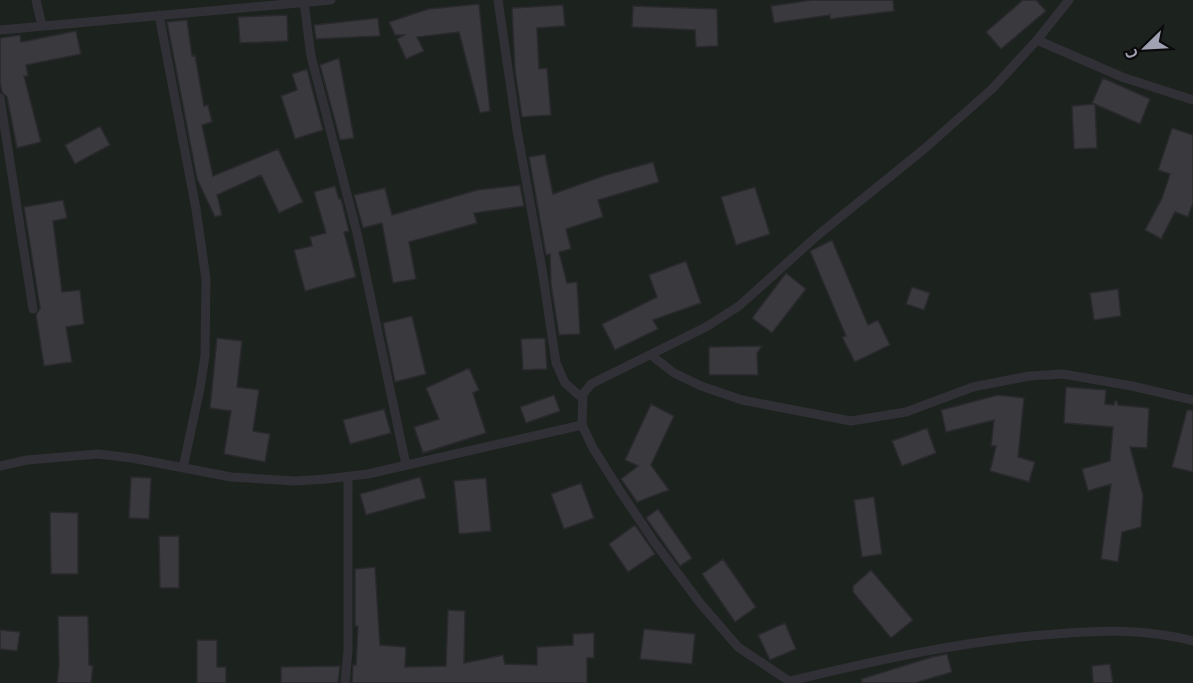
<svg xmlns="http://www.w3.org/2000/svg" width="1193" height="683" viewBox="0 0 1193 683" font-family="'PT Sans Narrow',sans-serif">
  <rect width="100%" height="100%" fill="#100f11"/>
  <path fill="#1c231e" d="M 0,0 L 1193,0 L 1193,683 L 0,683 Z"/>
  <path fill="#3a393e" stroke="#2a292d" stroke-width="1.5" d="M 812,0 L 893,0 L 894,11 L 830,19 L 830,15 L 774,23 L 771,6 Z
    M 1023,0 L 1036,0 L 1046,11 L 1001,49 L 986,32 Z
    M 479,4 L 490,111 L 480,113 L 459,32 L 417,37 L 424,51 L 406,59 L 397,39 L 404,35 L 395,35 L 389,22 L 428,9 Z
    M 563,5 L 565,26 L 537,28 L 539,69 L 547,68 L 551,115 L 522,117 L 515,71 L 512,8 Z
    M 633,6 L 717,9 L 718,46 L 696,47 L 695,30 L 632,27 Z
    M 287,15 L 288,41 L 240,43 L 238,17 Z
    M 378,18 L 380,36 L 316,39 L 314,25 Z
    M 187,20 L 192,56 L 195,55 L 204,106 L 208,105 L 212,122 L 202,125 L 213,176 L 278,149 L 303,202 L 279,213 L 261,175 L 217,195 L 222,215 L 215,217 L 197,179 L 167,22 Z
    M 76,31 L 81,54 L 26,65 L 28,76 L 24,76 L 41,142 L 17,148 L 7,97 L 2,92 L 0,83 L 0,38 L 20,35 L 21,42 Z
    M 339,58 L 354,138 L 340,140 L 320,65 Z
    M 307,69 L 323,130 L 295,139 L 281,96 L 297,90 L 292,74 Z
    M 1103,78 L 1150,99 L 1140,124 L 1092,103 Z
    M 1095,104 L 1097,148 L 1074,149 L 1072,106 Z
    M 100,126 L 110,145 L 75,164 L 65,145 Z
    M 1172,128 L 1193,135 L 1193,203 L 1188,217 L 1175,212 L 1161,239 L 1145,230 L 1162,198 L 1170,174 L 1158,170 Z
    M 545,154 L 553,194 L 606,175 L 653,162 L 659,182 L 598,200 L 603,217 L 566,229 L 571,249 L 559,252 L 567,283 L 577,282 L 580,334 L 559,335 L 551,285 L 550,254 L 546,255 L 529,157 Z
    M 520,185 L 524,206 L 474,213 L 477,223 L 409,242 L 416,279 L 393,283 L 382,223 L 363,228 L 354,195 L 385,188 L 392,215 L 477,190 Z
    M 335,186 L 339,199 L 341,199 L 349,231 L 344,232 L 356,277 L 305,291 L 294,250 L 312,246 L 310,237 L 326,233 L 314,192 Z
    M 755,187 L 770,234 L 736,245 L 721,197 Z
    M 63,200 L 67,218 L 53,221 L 62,292 L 80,290 L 84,324 L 66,327 L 72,362 L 44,366 L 36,315 L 40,308 L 24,207 Z
    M 832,240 L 868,325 L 878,320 L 890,345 L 855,362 L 842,337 L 846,336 L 810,251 Z
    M 686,261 L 701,303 L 653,320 L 658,329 L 615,350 L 602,324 L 657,297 L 649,275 Z
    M 786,273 L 806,289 L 772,333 L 752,318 Z
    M 912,287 L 930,293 L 924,310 L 906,304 Z
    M 1118,289 L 1121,316 L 1094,320 L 1090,293 Z
    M 412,316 L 426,374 L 395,382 L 383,323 Z
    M 217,338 L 242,341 L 237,387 L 259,390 L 253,431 L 270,434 L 265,462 L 224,454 L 231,411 L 210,408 Z
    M 545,338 L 547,369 L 523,370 L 521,339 Z
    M 762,346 L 757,353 L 758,375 L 709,375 L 709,347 Z
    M 469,368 L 479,390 L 473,393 L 486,433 L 423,453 L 414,427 L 439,419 L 426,388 Z
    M 1066,387 L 1106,390 L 1105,404 L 1114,405 L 1115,401 L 1117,401 L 1118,405 L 1149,408 L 1147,448 L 1130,447 L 1143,495 L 1141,527 L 1122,532 L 1118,562 L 1101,559 L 1111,484 L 1088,491 L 1082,469 L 1110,461 L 1113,427 L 1064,423 Z
    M 554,395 L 560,411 L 526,423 L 520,407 Z
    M 998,395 L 1024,398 L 1018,457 L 1035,462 L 1029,482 L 990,471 L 996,446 L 991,446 L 994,420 L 946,432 L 941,410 Z
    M 651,404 L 674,416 L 651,465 L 669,490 L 637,502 L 621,479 L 638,466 L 625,460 Z
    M 384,409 L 391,433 L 350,444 L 343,420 Z
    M 1187,410 L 1193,410 L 1193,472 L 1172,467 Z
    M 927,428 L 936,453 L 902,466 L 892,441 Z
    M 131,477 L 151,478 L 149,519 L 129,518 Z
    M 420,477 L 426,498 L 366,515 L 360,494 Z
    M 486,478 L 491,531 L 459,534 L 454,481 Z
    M 581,483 L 594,518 L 564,529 L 551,494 Z
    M 874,497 L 882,554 L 862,557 L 854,500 Z
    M 658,509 L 692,558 L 680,566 L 646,518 Z
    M 50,512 L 78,513 L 78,574 L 51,574 Z
    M 635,525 L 655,554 L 628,572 L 609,544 Z
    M 159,536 L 179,536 L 179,588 L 160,588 Z
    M 723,559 L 756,607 L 735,622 L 702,574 Z
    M 375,567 L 380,645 L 406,647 L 405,667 L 446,666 L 448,610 L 465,611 L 464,663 L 503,655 L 505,664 L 537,665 L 537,647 L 573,645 L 573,634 L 594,633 L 594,658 L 587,658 L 587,683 L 352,683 L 353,665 L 356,665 L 358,626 L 355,626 L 355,569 Z
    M 871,570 L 913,620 L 891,638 L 853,592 L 853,586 Z
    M 58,616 L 88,616 L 89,665 L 93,666 L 91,683 L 57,683 L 59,666 Z
    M 785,623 L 796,649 L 770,660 L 758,635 Z
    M 644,629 L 695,634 L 692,664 L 640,659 Z
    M 0,630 L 20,632 L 17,651 L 0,649 Z
    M 197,640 L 217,640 L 217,667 L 226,667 L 226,683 L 197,683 Z
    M 947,654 L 952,672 L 915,683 L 862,683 L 861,679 L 932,657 Z
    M 1110,664 L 1113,683 L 1093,683 L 1092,666 Z
    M 340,666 L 338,683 L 281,683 L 281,667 Z"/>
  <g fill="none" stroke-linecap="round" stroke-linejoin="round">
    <path stroke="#313036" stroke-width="9" d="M 36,0 L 42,26
      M 498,0 L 517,130 L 542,269 L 556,363 L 565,383 L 582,398
      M 304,2 L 311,56 L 357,233 L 406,465
      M 159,15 L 196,209 L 206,279 L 205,356 L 200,388 L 183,468
      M 0,30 L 331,0
      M 1037,40 L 1122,77 L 1193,100
      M 0,98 L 33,309
      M 651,355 L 674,373 L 701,386 L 742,400 L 851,421 L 906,412 L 973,387 L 1029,376 L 1063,374 L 1132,386 L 1193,400
      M 0,466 L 27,460 L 98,454 L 132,458 L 231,477 L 295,481 L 326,479 L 368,474 L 582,425
      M 790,681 C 878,660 966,640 1056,634 C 1102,630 1148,629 1193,641
      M 345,683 L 348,651 L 348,477
      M 792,683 L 738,647 L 700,603 L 655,543 L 620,491 L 593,448 L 582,425 L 583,394 L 591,384 L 706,327 L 739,306 L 818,235 L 923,150 L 993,88 L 1037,40 L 1069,0"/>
  </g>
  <g transform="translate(1145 48) rotate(246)" stroke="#0b0a0c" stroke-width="4.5" paint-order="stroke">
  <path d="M0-4.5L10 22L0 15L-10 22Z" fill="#a0a1b2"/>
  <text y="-9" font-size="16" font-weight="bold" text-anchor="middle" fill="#a0a1b2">С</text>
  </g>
</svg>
